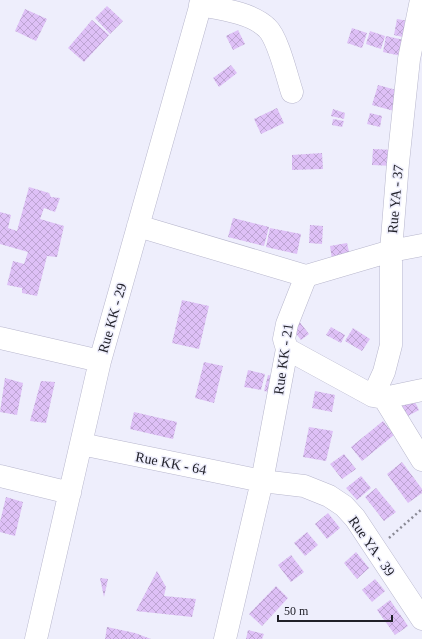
<svg xmlns="http://www.w3.org/2000/svg" width="422" height="639" viewBox="0 0 422 639" font-family="Georgia,serif">
  <defs>
    <pattern id="building-cross-hatch" width="8" height="8" patternUnits="userSpaceOnUse"><rect width="8" height="8" fill="#dec0f6"/><path d="M0 0l8 8M0 8l8-8" fill="none" stroke="#bea5d3"/></pattern>
  </defs>
  <rect width="100%" height="100%" fill="#eeeefc"/>
  <path fill="url(#building-cross-hatch)" d="M 107,6 L 123,21 L 110,34 L 95,18 Z
    M 25,9 L 47,19 L 36,41 L 15,31 Z
    M 397,19 L 414,22 L 411,39 L 394,35 Z
    M 92,20 L 109,35 L 84,62 L 68,48 Z
    M 352,28 L 367,33 L 362,48 L 347,43 Z
    M 238,30 L 245,44 L 233,50 L 226,36 Z
    M 370,31 L 385,36 L 381,49 L 366,44 Z
    M 386,36 L 404,40 L 401,56 L 383,52 Z
    M 231,65 L 237,73 L 219,87 L 213,78 Z
    M 378,85 L 400,91 L 394,111 L 372,105 Z
    M 277,108 L 284,123 L 261,134 L 254,119 Z
    M 333,109 L 345,113 L 344,119 L 331,116 Z
    M 370,113 L 382,116 L 380,127 L 367,124 Z
    M 333,119 L 344,121 L 342,127 L 332,125 Z
    M 373,149 L 394,150 L 394,166 L 372,165 Z
    M 322,153 L 323,169 L 292,170 L 292,155 Z
    M 29,187 L 49,193 L 51,197 L 60,198 L 55,212 L 44,208 L 40,219 L 64,226 L 57,257 L 47,256 L 37,296 L 22,293 L 22,288 L 7,285 L 13,261 L 24,264 L 28,252 L 0,244 L 0,212 L 11,215 L 8,228 L 17,231 Z
    M 233,218 L 269,227 L 264,246 L 228,237 Z
    M 310,225 L 323,226 L 322,244 L 309,243 Z
    M 270,228 L 301,234 L 297,254 L 266,247 Z
    M 347,243 L 350,256 L 332,259 L 330,246 Z
    M 182,300 L 209,306 L 199,349 L 172,343 Z
    M 298,320 L 309,334 L 301,340 L 290,326 Z
    M 331,327 L 345,335 L 341,343 L 326,335 Z
    M 353,328 L 370,339 L 362,351 L 345,341 Z
    M 204,362 L 223,366 L 214,403 L 195,398 Z
    M 248,370 L 265,374 L 261,390 L 244,387 Z
    M 268,375 L 277,377 L 273,393 L 264,391 Z
    M 5,378 L 23,383 L 17,415 L 0,412 Z
    M 41,381 L 55,382 L 46,423 L 30,421 Z
    M 315,391 L 335,395 L 332,412 L 312,408 Z
    M 413,398 L 419,410 L 406,417 L 399,405 Z
    M 134,412 L 177,422 L 173,439 L 130,429 Z
    M 383,421 L 394,435 L 362,461 L 351,447 Z
    M 309,427 L 333,431 L 326,461 L 303,457 Z
    M 344,454 L 356,469 L 342,479 L 330,464 Z
    M 402,462 L 422,489 L 422,493 L 408,503 L 387,474 Z
    M 361,476 L 371,488 L 357,500 L 346,488 Z
    M 376,488 L 396,512 L 384,521 L 365,497 Z
    M 6,497 L 23,502 L 15,536 L 0,532 L 0,522 Z
    M 328,513 L 340,528 L 327,539 L 315,524 Z
    M 307,532 L 318,545 L 305,556 L 294,543 Z
    M 356,552 L 369,568 L 357,579 L 344,563 Z
    M 291,555 L 304,572 L 291,582 L 278,565 Z
    M 157,571 L 166,587 L 164,596 L 196,599 L 192,617 L 136,611 Z
    M 100,578 L 108,579 L 104,597 Z
    M 375,579 L 385,591 L 372,602 L 362,590 Z
    M 276,586 L 288,598 L 262,626 L 249,614 Z
    M 390,600 L 408,626 L 395,635 L 377,610 Z
    M 107,627 L 135,633 L 151,639 L 105,639 Z
    M 248,630 L 264,634 L 262,639 L 246,639 Z"/>
  <g fill="none" stroke-linecap="round" stroke-linejoin="round">
    <defs>
      <path id="minor" d="M 200,5 C 221,9 252,13 267,28 C 278,38 287,77 292,92
        M 138,226 L 306,276 L 287,324 L 284,339 L 287,349 L 262,481 L 225,639
        M 306,276 L 391,251 L 422,245
        M 0,338 L 100,361
        M 287,349 L 373,396 L 384,398 L 422,460
        M 373,396 L 384,372 L 391,345 L 391,251 L 398,163 L 409,59 L 421,0
        M 384,398 L 422,390
        M 81,444 L 262,481 L 304,486 L 329,496 L 344,506 L 355,518 L 422,619
        M 0,476 L 70,493
        M 36,639 L 100,361 L 202,0"/>
    </defs>
    <use href="#minor" stroke="#b8b7cd" stroke-width="23"/>
    <path stroke="#8b8b96" stroke-width="2.5" stroke-dasharray="2 3" stroke-linecap="butt" d="M 389,538 L 422,509"/>
    <use href="#minor" stroke="#fff" stroke-width="22"/>
  </g>
  <g text-anchor="middle" stroke-width="3" stroke-linejoin="round" paint-order="stroke">
    <g font-size="14" fill="#212129" stroke="#eeeefc">
      <text transform="translate(395 199) rotate(-85)" y="5">Rue YA - 37</text>
      <text transform="translate(112 318) rotate(-74)" y="5">Rue KK - 29</text>
      <text transform="translate(283 359) rotate(-82)" y="5">Rue KK - 21</text>
      <text transform="translate(171 463) rotate(11)" y="5">Rue KK - 64</text>
      <text transform="translate(372 546) rotate(55)" y="5">Rue YA - 39</text>
    </g>
  </g>
  <path d="M278 615v6h114v-6" fill="none" stroke="#212129" stroke-width="2"/>
  <text x="284" y="615" font-size="12" fill="#212129" stroke="#eeeefc" stroke-width="3" paint-order="stroke">50 m</text>
</svg>
